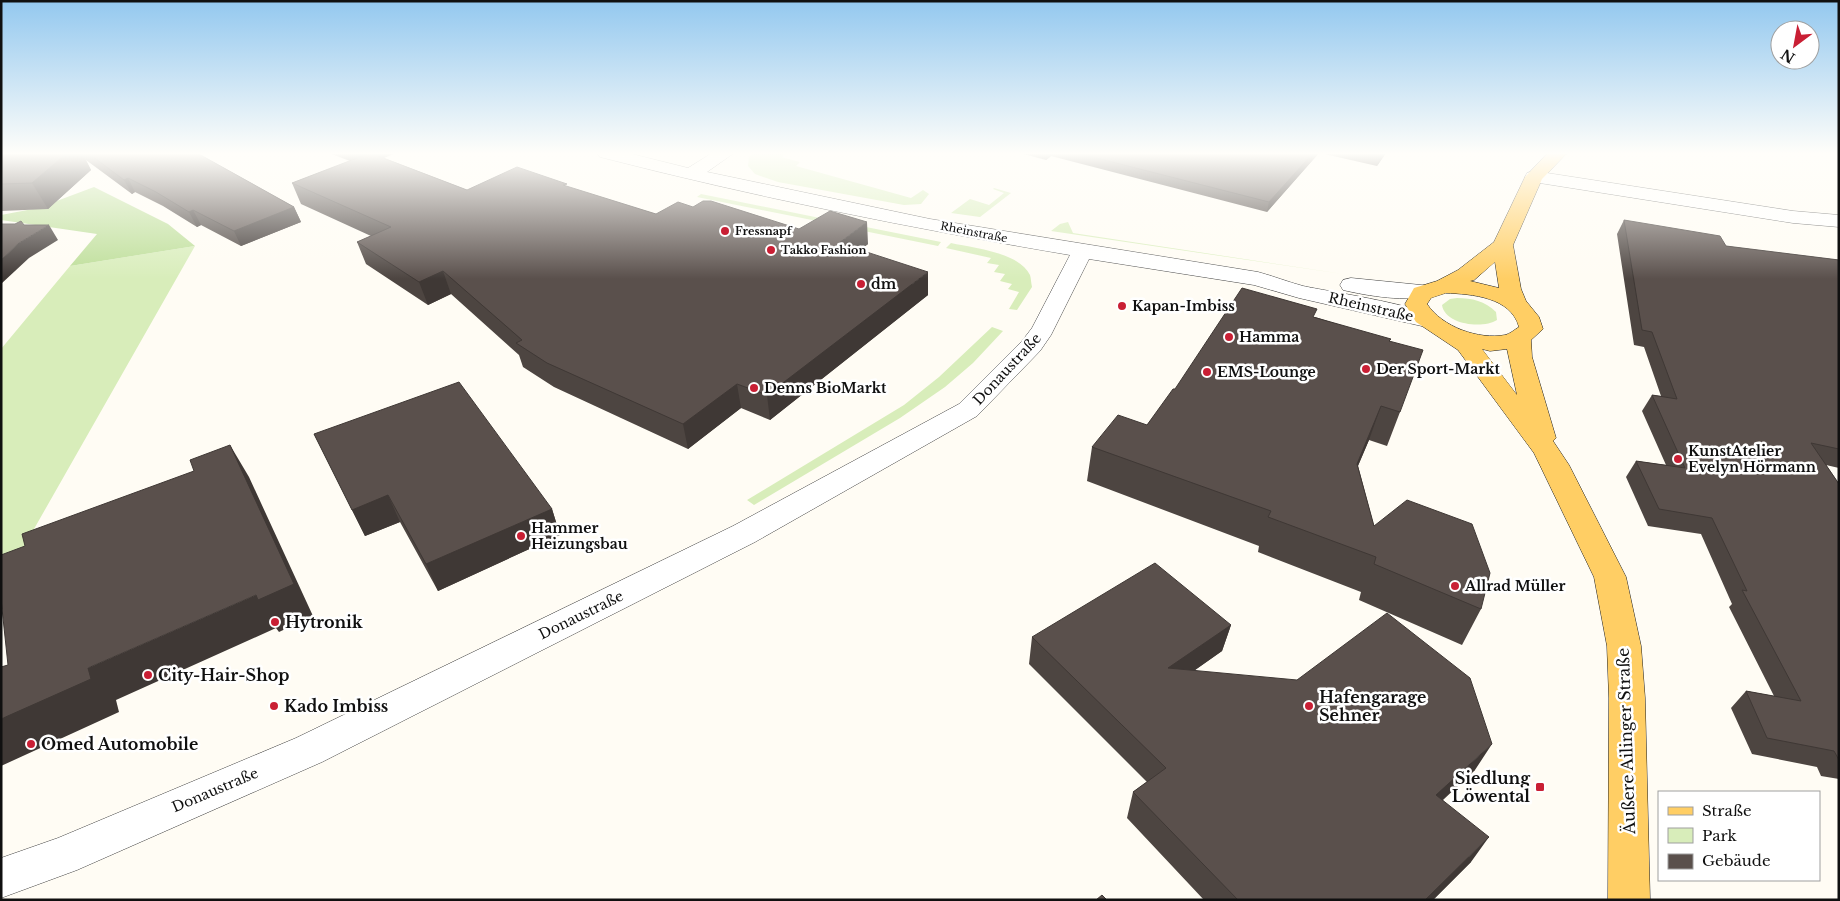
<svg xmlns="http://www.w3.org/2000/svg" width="1840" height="901" viewBox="0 0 1840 901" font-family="'Libre Baskerville',serif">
  <rect width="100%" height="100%" fill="#fffcf4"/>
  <path fill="#d8edba" d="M 753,153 L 786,153 L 781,157 L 800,162 L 796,166 L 911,198 L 923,190 L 929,194 L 921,204 L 904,205 L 778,182 L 755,174 L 748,166 L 749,157 Z
    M 994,188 L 1011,193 L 980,217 L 951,213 L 970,199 L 989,205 L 1004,193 L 993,189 Z
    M 701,194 L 820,218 L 817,221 L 697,197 Z
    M 1068,222 L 1073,233 L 1343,274 L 1051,231 L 1060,224 Z
    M 846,223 L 941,242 L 938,246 L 864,231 Z
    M 951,243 C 973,248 1019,252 1030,275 C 1031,278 1031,283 1032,287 L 1017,310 L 1009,309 L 1019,292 L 1008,289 L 1012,284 L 1000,281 L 1005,274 L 994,272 L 999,265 L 987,263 L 991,258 L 946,248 Z
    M 195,246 L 1,587 L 1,349 L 70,266 Z
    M 1457,298 C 1472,298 1485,301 1496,312 L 1497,320 C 1483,329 1445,325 1442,305 L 1450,299 Z
    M 992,327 L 1003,331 L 973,363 L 945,387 L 900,418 L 754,505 L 747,500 L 904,405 L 939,377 Z"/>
  <path fill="#bdde98" d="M 94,187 L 168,224 L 195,246 L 70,266 L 97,234 L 1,220 L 1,215 L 38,208 Z"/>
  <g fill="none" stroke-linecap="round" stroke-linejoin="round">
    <defs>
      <path id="minor" d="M 597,153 L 628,153 L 688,168 L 712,153 L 734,153 L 707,172 L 930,219 L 1258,272 C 1273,276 1288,282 1303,286 C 1325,291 1428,306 1438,320 L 1434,325 L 1426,327 L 1299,298 L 1254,285 L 1089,259 L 1051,335 L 1040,351 L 977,416 L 755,542 L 322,762 L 77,870 L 1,898 L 1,858 L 58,838 L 296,738 L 733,526 L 959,404 L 1022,341 L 1032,328 L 1070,255 C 911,228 755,197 600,157 Z
        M 1534,171 L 1793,211 L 1839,215 L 1839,227 L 1793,223 L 1527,181 L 1525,177 L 1527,173 Z
        M 1351,278 L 1431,286 L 1434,291 L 1431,296 C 1407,302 1368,296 1343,290 L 1340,285 L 1343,280 Z"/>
      <path id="major" d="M 1548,153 L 1567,153 L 1542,179 L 1513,245 L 1521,289 L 1526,301 L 1539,317 L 1543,329 L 1531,340 L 1532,357 L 1556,438 L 1553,441 L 1569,465 L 1626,577 L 1641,646 L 1645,698 L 1650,900 L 1608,900 L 1609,698 L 1607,646 L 1594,577 L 1534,453 L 1458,350 L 1416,322 L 1405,304 L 1414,288 L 1437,281 L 1458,270 L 1494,242 L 1525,177 ZM 1495,262 L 1499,288 L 1470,281 L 1474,280 ZM 1446,293 C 1472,294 1511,297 1519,327 C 1514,330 1510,334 1505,335 C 1479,340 1442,327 1427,304 L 1431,298 ZM 1482,349 L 1490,351 L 1507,349 L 1517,395 Z"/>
    </defs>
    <use href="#minor" stroke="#434343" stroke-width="1"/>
    <use href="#major" stroke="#212121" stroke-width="1"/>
    <use href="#minor" fill="#fff" fill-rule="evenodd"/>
    <use href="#major" fill="#ffce64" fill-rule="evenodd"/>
  </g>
  <path fill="#4d4541" d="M 1,153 L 204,153 L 199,154 L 294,207 L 301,222 L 241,246 L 201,225 L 197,227 L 163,206 L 135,192 L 132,194 L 86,160 L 91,170 L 48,209 L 1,211 Z
    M 329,153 L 396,153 L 384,158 L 467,190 L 567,187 L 656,214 L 693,207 L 868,244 L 860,250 L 928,295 L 770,420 L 741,408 L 688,449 L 554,387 L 523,367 L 519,355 L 451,294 L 428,305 L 366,264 L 357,242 L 371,236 L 301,204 L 292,183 L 350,161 Z
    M 1020,153 L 1319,153 L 1267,212 L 1051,156 L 1046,160 Z
    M 1320,153 L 1386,153 L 1377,166 Z
    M 1624,220 L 1726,246 L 1839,260 L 1839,468 L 1826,465 L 1839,484 L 1839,779 L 1821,776 L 1817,767 L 1752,754 L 1731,708 L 1746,691 L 1774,696 L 1729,607 L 1732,604 L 1701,534 L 1648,526 L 1626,477 L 1636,461 L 1666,465 L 1642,411 L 1652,395 L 1661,396 L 1644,347 L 1634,345 L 1617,234 Z
    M 1315,317 L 1390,341 L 1400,412 L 1387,446 L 1369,440 L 1358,466 L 1374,526 L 1481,609 L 1462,645 L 1359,600 L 1361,592 L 1258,552 L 1259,546 L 1087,481 L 1092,447 L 1147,425 L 1175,389 Z
    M 314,434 L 552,509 L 560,535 L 438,591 L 400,522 L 365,536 Z
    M 1231,625 L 1222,651 L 1195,670 L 1475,770 L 1443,800 L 1471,862 L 1433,900 L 1204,900 L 1127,818 L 1133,792 L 1147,782 L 1029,664 L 1032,637 Z"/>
  <path fill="#3f3835" d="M 67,153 L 82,153 L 91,170 L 48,209 L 32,183 Z
    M 357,153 L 395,153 L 362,166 Z
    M 1047,153 L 1052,153 L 1051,156 L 1046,160 Z
    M 1313,153 L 1319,153 L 1267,212 L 1269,202 Z
    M 1382,153 L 1386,153 L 1377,166 L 1380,156 Z
    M 128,178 L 135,192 L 132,194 L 124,180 Z
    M 294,207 L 301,222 L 241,246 L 234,231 Z
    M 193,210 L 201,225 L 197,227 L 189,212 Z
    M 867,222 L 868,244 L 840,265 L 839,243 Z
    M 49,225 L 58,240 L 29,258 L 1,284 L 1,260 L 19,243 Z
    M 443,271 L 451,294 L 428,305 L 419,282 Z
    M 928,272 L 928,295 L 770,420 L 767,395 Z
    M 737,384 L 741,408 L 688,449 L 683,424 Z
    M 1381,406 L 1369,440 L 1344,498 L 1357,464 Z
    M 230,445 L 249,477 L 313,616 L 279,632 L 276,628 L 116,700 L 119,712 L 1,766 L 1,719 L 88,668 L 256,595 Z
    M 388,495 L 400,522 L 365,536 L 352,510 Z
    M 552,509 L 560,535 L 438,591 L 426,564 Z
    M 1231,625 L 1222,651 L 1161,694 L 1168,668 Z
    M 1492,744 L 1475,770 L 1420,820 L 1436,795 Z
    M 1489,837 L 1471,862 L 1433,900 L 1425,900 Z"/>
  <path fill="#5a504c" stroke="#3f3835" d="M 1,153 L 67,153 L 32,183 L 1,184 Z
    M 88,153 L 197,153 L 294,207 L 234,231 L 193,210 L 189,212 L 156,192 L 128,178 L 124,180 Z
    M 370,153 L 467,190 L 517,167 L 567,184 L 563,185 L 656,214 L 678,202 L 693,207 L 703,201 L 711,201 L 799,229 L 830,211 L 867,222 L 839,243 L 928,272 L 767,395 L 737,384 L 683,424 L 547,363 L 516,343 L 522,340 L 443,271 L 419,282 L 357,242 L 391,227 L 292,183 Z
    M 1077,153 L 1313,153 L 1269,202 Z
    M 1367,153 L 1382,153 L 1380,156 Z
    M 1624,220 L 1720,236 L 1726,246 L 1839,260 L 1839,449 L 1811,443 L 1839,484 L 1839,760 L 1834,751 L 1767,738 L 1746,691 L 1801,701 L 1742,590 L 1747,591 L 1712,518 L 1659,509 L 1636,461 L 1685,468 L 1652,395 L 1677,399 L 1652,332 L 1642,330 Z
    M 21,221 L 24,225 L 49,225 L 19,243 L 1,260 L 1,224 L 15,224 Z
    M 1242,288 L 1317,309 L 1313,317 L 1391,339 L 1389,341 L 1423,350 L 1400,412 L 1381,406 L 1357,464 L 1374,526 L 1407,500 L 1472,524 L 1490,573 L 1481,609 L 1374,564 L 1376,557 L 1268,517 L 1271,511 L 1092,447 L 1118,415 L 1147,425 L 1173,389 L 1175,389 Z
    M 459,382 L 552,509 L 426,564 L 388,495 L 352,510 L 314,434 Z
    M 230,445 L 294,584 L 258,600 L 256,595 L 88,668 L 91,679 L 1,719 L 1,667 L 8,665 L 1,599 L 1,555 L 25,546 L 22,534 L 194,471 L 190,460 Z
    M 1155,563 L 1231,625 L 1168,668 L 1297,680 L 1387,613 L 1470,678 L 1492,744 L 1436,795 L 1489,837 L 1425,900 L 1238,900 L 1133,792 L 1166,768 L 1032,637 Z
    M 1102,895 L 1107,900 L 1096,900 Z"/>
  <linearGradient id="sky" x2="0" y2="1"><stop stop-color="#93c8ef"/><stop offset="0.55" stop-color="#fffefa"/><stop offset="1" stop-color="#fffefa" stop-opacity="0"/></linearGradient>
  <rect width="1840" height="279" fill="url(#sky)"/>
  <g fill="#c91f34" stroke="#fff" stroke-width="2">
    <circle cx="725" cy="231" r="5"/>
    <circle cx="771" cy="250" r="5"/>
    <circle cx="861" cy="284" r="5"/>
    <circle cx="1122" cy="306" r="5"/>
    <circle cx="1229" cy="337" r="5"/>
    <circle cx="1366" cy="369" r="5"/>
    <circle cx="1207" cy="372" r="5"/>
    <circle cx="754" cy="388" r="5"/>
    <circle cx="1678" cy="459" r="5"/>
    <circle cx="521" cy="536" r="5"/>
    <circle cx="1455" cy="586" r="5"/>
    <circle cx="275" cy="622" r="5"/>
    <circle cx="148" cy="675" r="5"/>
    <circle cx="274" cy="706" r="5"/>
    <circle cx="1309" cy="706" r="5"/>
    <circle cx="31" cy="744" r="5"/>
    <rect x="1535" y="782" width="10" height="10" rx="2.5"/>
  </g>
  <g text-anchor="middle" stroke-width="5" stroke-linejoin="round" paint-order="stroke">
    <g font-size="11" font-weight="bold" fill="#101010" stroke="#fff" text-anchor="start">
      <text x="735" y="235">Fressnapf</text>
      <text x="781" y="254">Takko Fashion</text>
    </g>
    <g font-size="11" fill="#101010" stroke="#fff">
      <text transform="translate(974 232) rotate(11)" y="4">Rheinstraße</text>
    </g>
    <g font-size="14" font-weight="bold" fill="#101010" stroke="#fff" text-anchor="start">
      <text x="871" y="289">dm</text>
      <text x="1132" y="311">Kapan-Imbiss</text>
      <text x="1239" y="342">Hamma</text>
      <text x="1376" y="374">Der Sport-Markt</text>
      <text x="1217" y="377">EMS-Lounge</text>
      <text x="764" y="393">Denns BioMarkt</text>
      <text x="1688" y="456">KunstAtelier<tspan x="1688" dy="16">Evelyn Hörmann</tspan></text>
      <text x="531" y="533">Hammer<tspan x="531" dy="16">Heizungsbau</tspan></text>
      <text x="1465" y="591">Allrad Müller</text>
    </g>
    <g font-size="14" fill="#101010" stroke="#fff">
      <text transform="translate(1371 307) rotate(13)" y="5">Rheinstraße</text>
      <text transform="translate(1007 369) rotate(-47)" y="5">Donaustraße</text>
      <text transform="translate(581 615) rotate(-26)" y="5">Donaustraße</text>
      <text transform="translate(215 790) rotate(-23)" y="5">Donaustraße</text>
    </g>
    <g font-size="16" font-weight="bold" fill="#101010" stroke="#fff" text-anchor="start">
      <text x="285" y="628">Hytronik</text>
      <text x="158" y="681">City-Hair-Shop</text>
      <text x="1319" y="703">Hafengarage<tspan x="1319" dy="18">Sehner</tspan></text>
      <text x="284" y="712">Kado Imbiss</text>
      <text x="41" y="750">Omed Automobile</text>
      <text x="1530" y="784" text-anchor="end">Siedlung<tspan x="1530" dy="18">Löwental</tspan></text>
    </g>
    <g font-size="16" fill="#101010" stroke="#fff">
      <text transform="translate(1626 741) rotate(-92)" y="6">Äußere Ailinger Straße</text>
    </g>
  </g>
  <rect width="1840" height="901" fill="none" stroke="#101010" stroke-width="5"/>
  <rect x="1658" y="791" width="162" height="90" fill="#ffffff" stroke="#9f9f9f"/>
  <rect x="1668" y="807" width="25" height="8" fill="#ffce64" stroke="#9f9f9f"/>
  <text x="1702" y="816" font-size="15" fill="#101010">Straße</text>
  <rect x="1668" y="828" width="25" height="15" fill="#d8edba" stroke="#9f9f9f"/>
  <text x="1702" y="841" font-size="15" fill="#101010">Park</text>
  <rect x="1668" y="854" width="25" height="15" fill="#5a504c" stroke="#9f9f9f"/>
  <text x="1702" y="866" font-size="15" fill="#101010">Gebäude</text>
  <g transform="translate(1795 45) rotate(212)"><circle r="24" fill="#ffffff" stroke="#9f9f9f"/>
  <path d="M0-4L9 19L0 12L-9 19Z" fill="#c91f34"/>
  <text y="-8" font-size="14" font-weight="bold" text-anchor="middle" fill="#101010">N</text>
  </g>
</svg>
